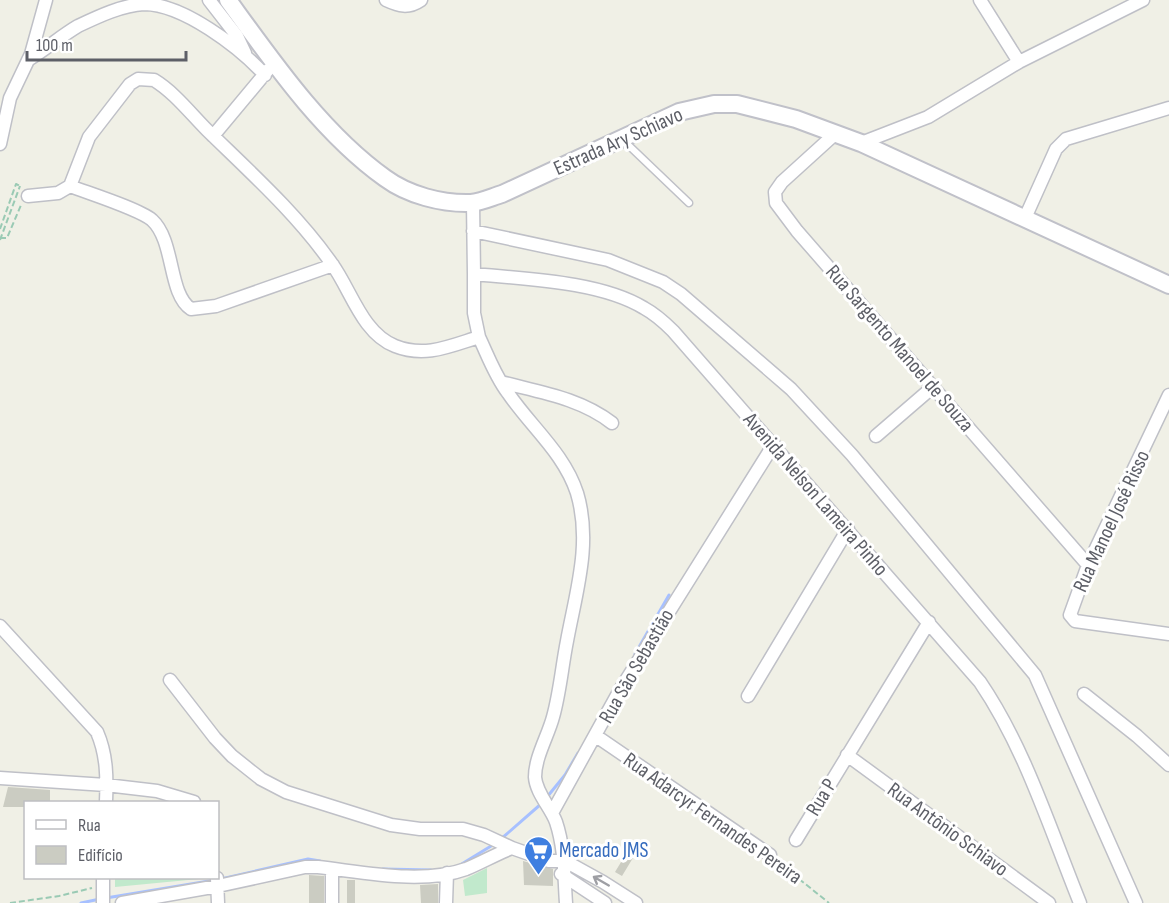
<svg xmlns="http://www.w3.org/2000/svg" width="1169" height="903" viewBox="0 0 1169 903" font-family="'Sofia Sans Condensed',sans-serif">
  <rect width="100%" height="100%" fill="#f0f0e6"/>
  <path fill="#c1e9cc" d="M 487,868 L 487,893 L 465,896 L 463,880 Z
    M 115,878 L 209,878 L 115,887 Z"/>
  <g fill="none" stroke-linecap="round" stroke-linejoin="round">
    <path stroke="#a7c0ff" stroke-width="3" d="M 635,654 L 669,595
      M 547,797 L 565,775 L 578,753
      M 501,839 L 541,804
      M 460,865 L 496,843
      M 383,869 L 431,870
      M 221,879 L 308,859 L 320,861
      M 106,898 L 215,880
      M 81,903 L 100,899"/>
  </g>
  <path fill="#cbccc2" d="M 8,787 L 50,790 L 50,802 L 26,802 L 26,807 L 3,807 Z
    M 632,844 L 639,848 L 622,876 L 615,872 Z
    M 523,861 L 553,869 L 553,886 L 524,885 Z
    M 309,875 L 324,876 L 324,903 L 309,903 Z
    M 347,880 L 355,880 L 355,903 L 347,903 Z
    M 438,884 L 438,903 L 421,903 L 420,885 Z"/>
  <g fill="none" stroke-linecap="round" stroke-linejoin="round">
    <defs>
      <path id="lane" d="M 622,139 L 689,203"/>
      <path id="street" d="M 209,0 L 237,36 L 245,53
        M 386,0 C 399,6 408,9 421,0
        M 980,0 L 1019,62
        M 28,60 C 45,50 61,36 78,26 C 97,17 122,5 144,4 C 183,4 239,47 265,75
        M 836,133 L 782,182 L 775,192 L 776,203 L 797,231 L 1088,565
        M 213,136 L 268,70
        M 861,143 L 928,117 L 1019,62 L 1143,0
        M 0,144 L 10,98 L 31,54 L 46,0
        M 70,186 C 88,193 139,209 152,220 C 175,241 168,294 191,309 L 216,306 L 333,265
        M 28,196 L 58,193 L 70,186 L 89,137 L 130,84 L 138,79 L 154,80 C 174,92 191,114 207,130 C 250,172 297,214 332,264 C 351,290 362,333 395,346 C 425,358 450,346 479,337 C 488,356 495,376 508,393 C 531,427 564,453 577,493 C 592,543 576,592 567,641 C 562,666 560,692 553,717 C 548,736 535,757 535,777 C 536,793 551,808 556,822 C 565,849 564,876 566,903
        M 473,203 L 474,274
        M 1025,218 L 1056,149 L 1066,139 L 1169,108
        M 473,231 L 608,260 L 663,282 L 681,294 L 791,389 L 852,455 L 1035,675 L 1136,903
        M 479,337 L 474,313 L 474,274 C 524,279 600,281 644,308 C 655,314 664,322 673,331 L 980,682 C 1025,748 1050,829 1080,903
        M 501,382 C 539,392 580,398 612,423
        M 1169,395 L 1088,565 L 1070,615 L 1075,621 L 1169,634
        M 876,436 L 934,386
        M 0,626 L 97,732 C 107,755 107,778 106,802
        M 170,680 L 215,738 L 232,756 L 261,779 L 286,792 L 391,825 L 420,829 L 463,829 L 484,835 L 512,848
        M 1084,694 L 1137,736 L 1169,765
        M 748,696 L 848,529
        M 596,736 L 770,855
        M 847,755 L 1049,903
        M 0,778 L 106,785 L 157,791 L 194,802
        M 552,813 L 620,690 L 774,444
        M 796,840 L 929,622
        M 561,874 L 605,903
        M 103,878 L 103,903
        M 217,878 L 218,903
        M 122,903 L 218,886 L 305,867 L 318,867 C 363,872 422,885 466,869 C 481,863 496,854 512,848 L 549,861 L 565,861 L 603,882 L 636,903
        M 332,903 L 332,869
        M 446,903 L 447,873"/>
      <path id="secondary" d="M 228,0 C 273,62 322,133 385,178 C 408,195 442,204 471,203 C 481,202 492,197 502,194 L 679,112 L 714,104 L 737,104 L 796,119 L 861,143 L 1169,285"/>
    </defs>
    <use href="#lane" stroke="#bfc0c7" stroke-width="9"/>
    <use href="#street" stroke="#bfc0c7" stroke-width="15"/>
    <use href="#secondary" stroke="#c0c1c9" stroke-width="20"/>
    <path stroke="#9acab4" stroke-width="2" stroke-dasharray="6 3" stroke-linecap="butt" d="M 0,229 L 16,184 L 20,186
      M 0,238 L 7,238 L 21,205
      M 778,862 L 829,903
      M 10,903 L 59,896 L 92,888"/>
    <use href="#lane" stroke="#fff" stroke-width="6"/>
    <use href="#street" stroke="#fff" stroke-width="12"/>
    <use href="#secondary" stroke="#fff" stroke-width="16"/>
    <path stroke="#9acab4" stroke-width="2" stroke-dasharray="6 3" stroke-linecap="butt" d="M 0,240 L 20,186"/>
  </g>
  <defs><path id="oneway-shaft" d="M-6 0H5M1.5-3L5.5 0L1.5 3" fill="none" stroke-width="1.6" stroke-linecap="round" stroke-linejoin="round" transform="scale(1.5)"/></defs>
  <use stroke="#9e9fa4" href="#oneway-shaft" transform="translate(601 881) rotate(-150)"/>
  <defs>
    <symbol id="supermarket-pin" viewBox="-11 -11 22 30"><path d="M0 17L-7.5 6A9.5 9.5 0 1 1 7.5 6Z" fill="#3f7fe0" stroke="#fff"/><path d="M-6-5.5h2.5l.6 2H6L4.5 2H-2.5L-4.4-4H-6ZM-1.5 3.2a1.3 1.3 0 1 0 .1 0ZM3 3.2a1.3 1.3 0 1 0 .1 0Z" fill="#fff"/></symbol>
  </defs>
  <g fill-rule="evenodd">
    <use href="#supermarket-pin" x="522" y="834" width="33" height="45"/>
  </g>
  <g text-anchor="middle" stroke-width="6" stroke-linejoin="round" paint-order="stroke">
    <g font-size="21" fill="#5d5f67" stroke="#fff">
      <text transform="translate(618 141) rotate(-24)" y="7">Estrada Ary Schiavo</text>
      <text transform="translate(900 348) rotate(49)" y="7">Rua Sargento Manoel de Souza</text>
      <text transform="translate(816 494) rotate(49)" y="7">Avenida Nelson Lameira Pinho</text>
      <text transform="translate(1111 521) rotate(-65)" y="7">Rua Manoel José Risso</text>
      <text transform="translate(636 666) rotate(-60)" y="7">Rua São Sebastião</text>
      <text transform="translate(821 797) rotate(-59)" y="7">Rua P</text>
      <text transform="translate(713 818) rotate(35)" y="7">Rua Adarcyr Fernandes Pereira</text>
      <text transform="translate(948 829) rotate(36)" y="7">Rua Antônio Schiavo</text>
    </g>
    <g font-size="21" fill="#366cbe" stroke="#fff" text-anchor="start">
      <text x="559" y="857">Mercado JMS</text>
    </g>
  </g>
  <rect x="24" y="801" width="195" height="78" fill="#ffffff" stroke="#bebfc2" stroke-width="1.5"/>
  <rect x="36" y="820" width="30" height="9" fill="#ffffff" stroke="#bebfc2" stroke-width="1.5"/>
  <text x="78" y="831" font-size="18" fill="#5d5f67">Rua</text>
  <rect x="36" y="846" width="30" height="18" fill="#cbccc2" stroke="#bebfc2" stroke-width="1.5"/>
  <text x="78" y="861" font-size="18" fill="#5d5f67">Edifício</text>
  <path d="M27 51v9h159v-9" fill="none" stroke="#5d5f67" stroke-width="3"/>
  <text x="36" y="51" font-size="18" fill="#5d5f67" stroke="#ffffff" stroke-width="4.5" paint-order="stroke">100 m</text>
</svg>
